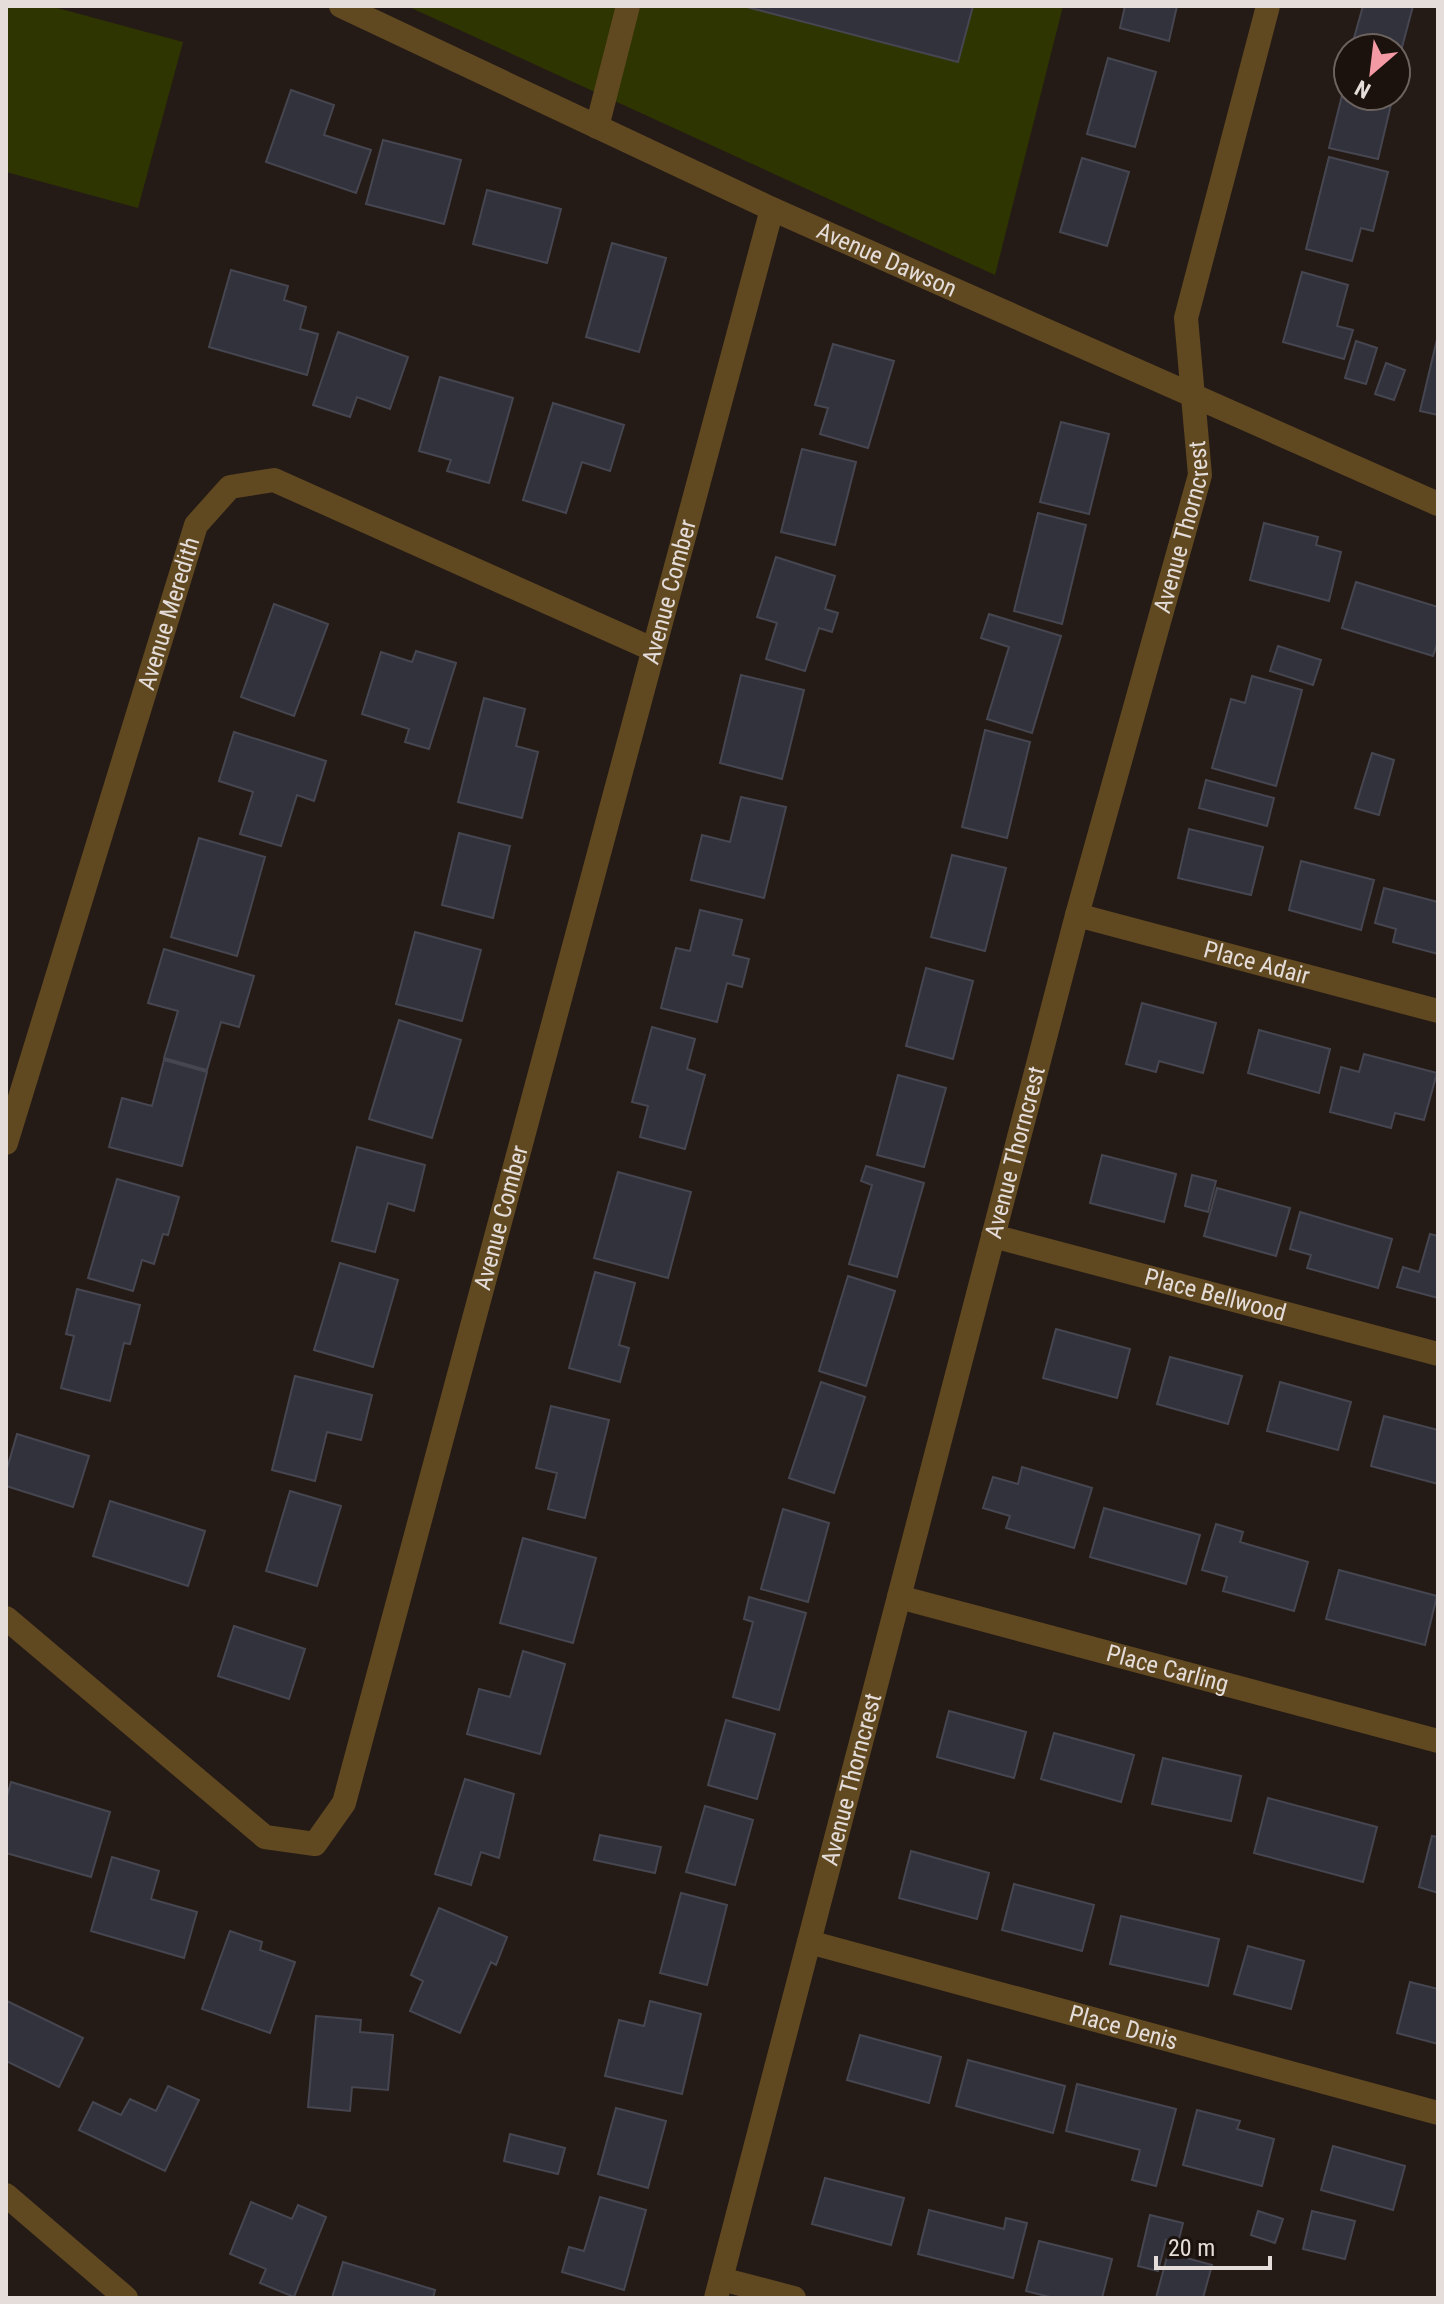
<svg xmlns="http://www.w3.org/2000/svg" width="1444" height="2304" viewBox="0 0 1444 2304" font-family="'Roboto Condensed',sans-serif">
  <rect width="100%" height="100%" fill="#251b16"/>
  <path fill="#2e3500" d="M 6,6 L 50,6 L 183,42 L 138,208 L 6,172 Z
    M 407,6 L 1063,6 L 995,275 Z"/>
  <path fill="#31323c" stroke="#464651" stroke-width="2" d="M 743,6 L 973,6 L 958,62 Z
    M 1125,6 L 1177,6 L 1169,41 L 1120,28 Z
    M 1363,6 L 1413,6 L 1401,51 L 1354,38 Z
    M 1108,58 L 1156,72 L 1135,147 L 1087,134 Z
    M 1348,71 L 1348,96 L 1393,96 L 1378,159 L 1329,148 Z
    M 291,90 L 334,105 L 324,135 L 371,150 L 356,193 L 266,162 Z
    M 383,140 L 461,160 L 444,224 L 366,204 Z
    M 1329,157 L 1388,172 L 1373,231 L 1361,228 L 1352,261 L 1306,249 Z
    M 1082,158 L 1129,172 L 1107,246 L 1060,232 Z
    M 487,190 L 561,209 L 547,263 L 473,244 Z
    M 612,243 L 666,258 L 639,352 L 586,337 Z
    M 231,270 L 288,286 L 284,300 L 306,307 L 300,329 L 318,334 L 307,375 L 209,347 Z
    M 1302,272 L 1348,285 L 1337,326 L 1353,330 L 1344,359 L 1283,342 Z
    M 338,332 L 408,357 L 390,409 L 357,397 L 350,417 L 313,405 Z
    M 1438,335 L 1438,415 L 1420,411 Z
    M 1356,341 L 1377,348 L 1366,384 L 1345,378 Z
    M 833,344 L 894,361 L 868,448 L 820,434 L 828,408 L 815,405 Z
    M 1386,363 L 1405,370 L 1394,400 L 1375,394 Z
    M 440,377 L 513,398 L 489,483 L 447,471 L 451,460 L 419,451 Z
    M 553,403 L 624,425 L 610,471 L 582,462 L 566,513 L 523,500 Z
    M 1061,422 L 1109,434 L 1089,514 L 1040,502 Z
    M 802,449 L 856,462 L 835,545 L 781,532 Z
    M 1038,513 L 1086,525 L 1062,624 L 1014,611 Z
    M 1264,523 L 1318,537 L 1316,545 L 1341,552 L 1329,601 L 1250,580 Z
    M 776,557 L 835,576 L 825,609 L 838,613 L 832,632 L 819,628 L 805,671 L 766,659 L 777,623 L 757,617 Z
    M 1356,582 L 1438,607 L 1438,641 L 1433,656 L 1342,628 Z
    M 274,604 L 328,624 L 294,716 L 241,697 Z
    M 989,614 L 1061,636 L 1032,733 L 987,719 L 1009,647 L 981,638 Z
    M 1278,646 L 1321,660 L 1313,685 L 1270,671 Z
    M 416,651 L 456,663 L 429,749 L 405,742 L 409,729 L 362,714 L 381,652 L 412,662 Z
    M 741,675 L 804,690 L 782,779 L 720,763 Z
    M 1252,676 L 1302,690 L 1276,786 L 1212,768 L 1231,699 L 1245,703 Z
    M 484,698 L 525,709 L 516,746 L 538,752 L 522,818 L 458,802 Z
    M 985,730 L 1030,742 L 1007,838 L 962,827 Z
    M 234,732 L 326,761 L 314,801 L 297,795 L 281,846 L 240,834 L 253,792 L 219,781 Z
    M 1372,753 L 1394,760 L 1379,815 L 1355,808 Z
    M 1206,780 L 1274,798 L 1267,826 L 1199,808 Z
    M 741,797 L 786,807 L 764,898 L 691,880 L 702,835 L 730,842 Z
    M 1189,829 L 1263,847 L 1251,895 L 1178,878 Z
    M 459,833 L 510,846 L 493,918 L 442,905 Z
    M 199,838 L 265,857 L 237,956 L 171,937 Z
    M 952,855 L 1006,868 L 985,951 L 931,937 Z
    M 1301,861 L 1374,880 L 1361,930 L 1289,910 Z
    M 1384,888 L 1438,902 L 1438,954 L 1393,942 L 1396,929 L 1375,923 Z
    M 700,910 L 742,920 L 733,955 L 749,959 L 742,987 L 727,983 L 717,1022 L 661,1008 L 676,948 L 690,951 Z
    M 415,932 L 481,950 L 462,1021 L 396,1004 Z
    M 164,949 L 254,976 L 239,1027 L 221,1022 L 207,1070 L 164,1058 L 178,1011 L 148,1003 Z
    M 926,968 L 973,981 L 953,1059 L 906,1046 Z
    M 1142,1003 L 1216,1023 L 1203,1073 L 1159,1061 L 1156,1072 L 1126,1064 Z
    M 399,1020 L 461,1040 L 432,1138 L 369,1119 Z
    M 652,1027 L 695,1039 L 687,1069 L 705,1075 L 685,1149 L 640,1137 L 648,1106 L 632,1102 Z
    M 1259,1030 L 1330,1049 L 1319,1093 L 1248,1073 Z
    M 1364,1054 L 1437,1073 L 1424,1120 L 1395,1113 L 1391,1128 L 1330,1112 L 1341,1067 L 1359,1072 Z
    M 164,1060 L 207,1072 L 182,1166 L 109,1147 L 122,1098 L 152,1106 Z
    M 898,1075 L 946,1088 L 924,1167 L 877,1155 Z
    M 357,1147 L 425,1165 L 414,1211 L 388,1203 L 375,1252 L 332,1241 Z
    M 1102,1155 L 1176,1174 L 1164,1222 L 1090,1203 Z
    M 866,1166 L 924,1183 L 897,1277 L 849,1264 L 872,1185 L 861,1181 Z
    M 618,1172 L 691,1192 L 668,1278 L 594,1258 Z
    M 1192,1175 L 1216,1181 L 1208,1212 L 1185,1206 Z
    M 117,1179 L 179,1197 L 168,1235 L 163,1234 L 154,1264 L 142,1260 L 133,1291 L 88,1278 Z
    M 1217,1188 L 1290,1208 L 1276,1256 L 1204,1236 Z
    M 1300,1212 L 1392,1239 L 1378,1288 L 1307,1268 L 1311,1255 L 1290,1249 Z
    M 1430,1234 L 1438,1236 L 1438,1298 L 1397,1287 L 1403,1267 L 1419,1272 Z
    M 340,1263 L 398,1280 L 373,1367 L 314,1350 Z
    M 595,1272 L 635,1283 L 619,1345 L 629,1348 L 620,1382 L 569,1368 Z
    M 848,1276 L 895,1291 L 866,1386 L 819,1371 Z
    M 77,1289 L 140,1305 L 130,1344 L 124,1343 L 110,1401 L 61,1388 L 74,1336 L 66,1334 Z
    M 1056,1329 L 1130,1349 L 1117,1398 L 1043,1378 Z
    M 1170,1357 L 1242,1376 L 1228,1424 L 1157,1404 Z
    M 295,1376 L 372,1395 L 361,1440 L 327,1432 L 315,1481 L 272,1470 Z
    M 821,1382 L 865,1397 L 834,1493 L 789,1478 Z
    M 1280,1382 L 1351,1402 L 1338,1450 L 1267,1431 Z
    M 551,1406 L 609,1420 L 585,1518 L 548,1509 L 557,1473 L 536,1468 Z
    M 1384,1416 L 1438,1430 L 1438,1484 L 1371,1466 Z
    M 17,1434 L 89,1456 L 73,1507 L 6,1486 L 6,1472 Z
    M 1022,1467 L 1092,1488 L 1074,1548 L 1006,1528 L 1010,1516 L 983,1508 L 993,1477 L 1018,1484 Z
    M 290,1491 L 341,1506 L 317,1586 L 266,1571 Z
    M 110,1501 L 205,1531 L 188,1586 L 93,1556 Z
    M 1104,1508 L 1200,1535 L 1186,1584 L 1090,1557 Z
    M 783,1509 L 829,1523 L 808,1602 L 761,1589 Z
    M 1216,1524 L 1243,1532 L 1240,1542 L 1308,1562 L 1294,1611 L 1223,1591 L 1227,1577 L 1202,1570 Z
    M 523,1538 L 596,1558 L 573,1643 L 500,1623 Z
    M 1339,1570 L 1437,1596 L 1425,1645 L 1326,1619 Z
    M 749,1597 L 806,1613 L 779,1710 L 733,1697 L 753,1622 L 744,1619 Z
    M 234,1626 L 305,1649 L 289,1699 L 218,1676 Z
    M 523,1651 L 565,1664 L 540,1754 L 467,1734 L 479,1689 L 510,1697 Z
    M 949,1711 L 1026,1732 L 1014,1778 L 937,1757 Z
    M 726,1720 L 775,1734 L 757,1799 L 708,1785 Z
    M 1054,1733 L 1134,1755 L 1121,1802 L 1041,1779 Z
    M 1163,1758 L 1241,1776 L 1231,1821 L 1152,1804 Z
    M 465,1779 L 514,1794 L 499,1858 L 481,1852 L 471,1885 L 435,1874 Z
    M 11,1782 L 110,1812 L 91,1877 L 6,1853 L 6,1800 Z
    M 1268,1798 L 1377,1827 L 1363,1882 L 1254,1853 Z
    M 705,1806 L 753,1820 L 735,1885 L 686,1872 Z
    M 600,1835 L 661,1847 L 655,1873 L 594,1860 Z
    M 1432,1836 L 1438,1837 L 1438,1893 L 1419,1887 Z
    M 911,1851 L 989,1873 L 977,1919 L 899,1898 Z
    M 112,1857 L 159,1871 L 151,1899 L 197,1912 L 184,1958 L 91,1931 Z
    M 1014,1884 L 1094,1905 L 1082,1951 L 1002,1930 Z
    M 681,1893 L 727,1905 L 707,1985 L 660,1973 Z
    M 439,1908 L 507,1937 L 496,1965 L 491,1962 L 460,2033 L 410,2011 L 423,1981 L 411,1975 Z
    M 1121,1916 L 1219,1939 L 1208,1986 L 1110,1964 Z
    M 230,1931 L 262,1942 L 260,1950 L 295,1962 L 270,2033 L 202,2009 Z
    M 1248,1946 L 1304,1961 L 1291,2009 L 1234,1994 Z
    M 1410,1982 L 1438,1989 L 1438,2044 L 1397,2033 Z
    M 7,2001 L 83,2038 L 59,2087 L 6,2061 Z
    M 650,2001 L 701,2014 L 682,2094 L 605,2076 L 619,2020 L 644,2026 Z
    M 316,2016 L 361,2020 L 360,2032 L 393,2035 L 388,2090 L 352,2087 L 350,2111 L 308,2107 Z
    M 860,2035 L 941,2057 L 929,2103 L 847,2080 Z
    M 968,2060 L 1065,2086 L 1053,2133 L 956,2106 Z
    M 1077,2084 L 1176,2109 L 1156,2186 L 1132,2180 L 1140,2150 L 1066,2131 Z
    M 168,2086 L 199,2100 L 165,2171 L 79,2130 L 93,2102 L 121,2115 L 130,2099 L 156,2111 Z
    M 616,2108 L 666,2121 L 648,2188 L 598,2174 Z
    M 1197,2110 L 1240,2121 L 1237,2129 L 1274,2139 L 1262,2186 L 1183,2165 Z
    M 510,2134 L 565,2148 L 558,2174 L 504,2161 Z
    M 1333,2146 L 1405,2166 L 1393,2210 L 1321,2190 Z
    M 825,2178 L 904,2198 L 891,2245 L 812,2224 Z
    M 600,2197 L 646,2210 L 624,2290 L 562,2272 L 569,2247 L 584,2251 Z
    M 251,2202 L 292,2219 L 298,2205 L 326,2217 L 294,2297 L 260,2283 L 266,2269 L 230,2254 Z
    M 929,2210 L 1004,2229 L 1006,2218 L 1027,2223 L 1013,2278 L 918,2254 Z
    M 1258,2211 L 1283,2219 L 1275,2243 L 1251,2235 Z
    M 1312,2211 L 1355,2221 L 1345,2259 L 1303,2249 Z
    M 1150,2215 L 1183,2223 L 1178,2243 L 1166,2240 L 1158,2271 L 1138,2266 Z
    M 1039,2241 L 1112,2259 L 1102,2298 L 1054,2298 L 1026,2291 Z
    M 1168,2253 L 1212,2265 L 1203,2298 L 1156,2298 Z
    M 343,2262 L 435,2290 L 433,2298 L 332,2298 Z"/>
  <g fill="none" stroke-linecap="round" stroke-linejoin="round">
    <g stroke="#604821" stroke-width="24">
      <path id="s1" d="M 341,6 L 772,209 L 1438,504"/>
      <path d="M 597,127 L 628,6"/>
      <path id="s2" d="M 1077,915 L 1438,1011"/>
      <path id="s3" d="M 6,1143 L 196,525 L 230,487 L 274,480 L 652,649"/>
      <path id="s4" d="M 993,1236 L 1438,1354"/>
      <path id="s5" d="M 899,1597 L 1438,1741"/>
      <path id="s6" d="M 6,1618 L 265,1837 L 315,1844 L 344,1803 L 772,209"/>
      <path id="s7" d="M 809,1942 L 1438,2113"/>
      <path d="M 6,2195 L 126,2298"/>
      <path d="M 721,2279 L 794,2298"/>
      <path id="s8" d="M 716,2298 L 1077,915 L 1200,475 L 1186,318 L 1268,6"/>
    </g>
  </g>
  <g text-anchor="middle" stroke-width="6" stroke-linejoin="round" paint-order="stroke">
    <g font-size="24" fill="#e5ddda" stroke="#1b120d">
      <text dy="8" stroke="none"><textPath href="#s1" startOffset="602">Avenue Dawson</textPath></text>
      <text dy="8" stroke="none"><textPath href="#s8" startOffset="1832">Avenue Thorncrest</textPath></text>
      <text dy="8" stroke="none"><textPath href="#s6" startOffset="1694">Avenue Comber</textPath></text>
      <text dy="8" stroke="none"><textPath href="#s3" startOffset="554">Avenue Meredith</textPath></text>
      <text dy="8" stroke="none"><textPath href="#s2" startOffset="186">Place Adair</textPath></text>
      <text dy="8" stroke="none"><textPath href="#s8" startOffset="1184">Avenue Thorncrest</textPath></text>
      <text dy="8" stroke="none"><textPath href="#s6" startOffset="1046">Avenue Comber</textPath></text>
      <text dy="8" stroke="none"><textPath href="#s4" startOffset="230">Place Bellwood</textPath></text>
      <text dy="8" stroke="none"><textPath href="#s5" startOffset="278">Place Carling</textPath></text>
      <text dy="8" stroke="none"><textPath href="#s8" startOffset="536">Avenue Thorncrest</textPath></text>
      <text dy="8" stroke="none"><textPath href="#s7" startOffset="326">Place Denis</textPath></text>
    </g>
  </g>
  <rect width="1444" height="2304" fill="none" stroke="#e5ddda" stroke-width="16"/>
  <g transform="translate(1372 72) rotate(208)"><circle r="38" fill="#1b120d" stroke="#6c635f" stroke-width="2"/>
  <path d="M0-6L14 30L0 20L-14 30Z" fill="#f49aa5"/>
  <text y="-12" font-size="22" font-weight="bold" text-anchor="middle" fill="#e5ddda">N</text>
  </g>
  <path d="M1156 2256v12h114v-12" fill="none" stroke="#e5ddda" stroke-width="4"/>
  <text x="1168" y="2256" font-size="24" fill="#e5ddda" stroke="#1b120d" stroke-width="6" paint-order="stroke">20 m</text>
</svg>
